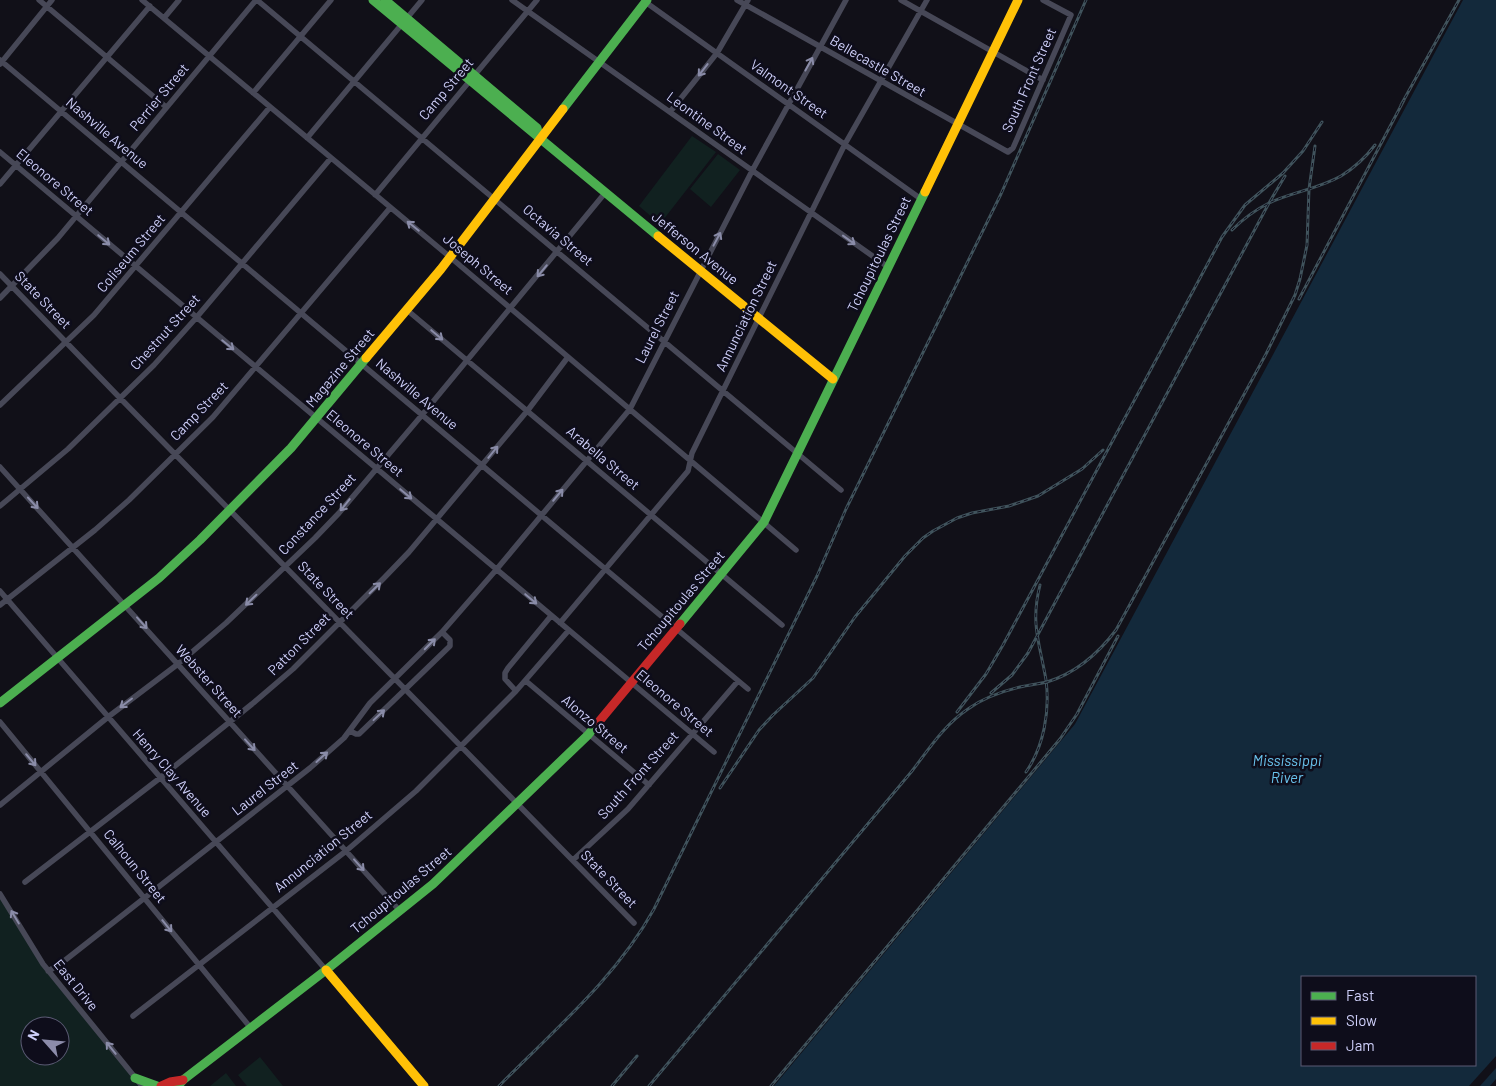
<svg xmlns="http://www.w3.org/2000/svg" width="1496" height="1086" viewBox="0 0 1496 1086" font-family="Barlow,sans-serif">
  <rect width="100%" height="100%" fill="#111018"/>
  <path fill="#112120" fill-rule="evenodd" d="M 692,136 L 716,152 L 660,224 L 639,206 Z
    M 718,154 L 740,170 L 711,207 L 690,189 Z
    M 0,894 L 48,971 L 140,1086 L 0,1086 ZM 30,1026 L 60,1026 L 60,1056 L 30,1056 Z
    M 260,1057 L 283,1086 L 247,1086 L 238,1075 Z
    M 226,1073 L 236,1086 L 210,1086 Z"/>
  <path fill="#13293b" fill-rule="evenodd" d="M 1463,0 L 1496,0 L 1496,1079 L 1490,1086 L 774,1086 L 1075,724 ZM 1302,977 L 1475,977 L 1475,1065 L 1302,1065 Z"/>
  <path fill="#111018" d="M 1496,1056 L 1496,1068 L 1480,1086 L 1469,1086 Z"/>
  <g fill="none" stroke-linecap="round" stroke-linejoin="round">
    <path stroke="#474857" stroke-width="5.5" d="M 39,0 L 166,107
      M 142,0 L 450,257 L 796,550
      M 257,0 L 841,490
      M 512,0 L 888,267
      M 737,0 L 1008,152 L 1013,148 L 1071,15 L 1043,0
      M 901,0 L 1043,80
      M 644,1 L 921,199
      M 164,18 L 179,0
      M 0,60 L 748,689
      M 0,64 L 52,0
      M 253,93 L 331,0
      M 670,112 L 717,53 L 748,0
      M 307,138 L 422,0
      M 0,152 L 714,752
      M 0,184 L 150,6
      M 375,195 L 537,0
      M 0,274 L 120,398 L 634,923
      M 0,298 L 58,238 L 256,0
      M 407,310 L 782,625
      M 0,405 L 94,315 L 270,107
      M 0,467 L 400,911
      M 0,506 L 68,449 L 154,365 L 196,318 L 331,158
      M 0,591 L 326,970
      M 0,605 L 95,530 L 129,500 L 213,417 L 390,208
      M 560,623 L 688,471 L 692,453 L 845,144 L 927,0
      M 526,681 L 649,785
      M 516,691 L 569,630
      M 0,722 L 250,1027
      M 350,731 L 356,734 L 359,734 L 450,646 L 450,640 L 442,632
      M 0,805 L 108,717 L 178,664 L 226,623 L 315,538 L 339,513 L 422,415 L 605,193
      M 573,860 L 628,809 L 738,681
      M 25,882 L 160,778 L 252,704 L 293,669 L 384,578 L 409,552 L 528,410 L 568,357
      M 0,894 L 43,964 L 142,1086
      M 48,971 L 59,965 L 310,768 L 344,738 L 370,703 L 442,632 L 496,570 L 630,409 L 752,171 L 846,0
      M 133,1016 L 346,851 L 416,791 L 516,691 L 505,679 L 505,673 L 508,668 L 551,616"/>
    <path stroke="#4caf50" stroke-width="9" d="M 373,0 L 658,236
      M 385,0 L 537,128 L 540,139
      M 563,109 L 647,0
      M 680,624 L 764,522 L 925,192
      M 0,703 L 159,578 L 200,540 L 291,448 L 366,358
      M 135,1078 L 157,1086
      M 178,1086 L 183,1080 L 326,970 L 433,884 L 588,735 L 597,724"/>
    <path stroke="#ffc107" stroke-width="9" d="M 925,192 L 1018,0
      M 658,236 L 833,379
      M 366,358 L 441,269 L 563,109
      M 326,970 L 424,1086"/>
    <path stroke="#c62828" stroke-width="9" d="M 597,724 L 680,624
      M 161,1086 L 170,1082 L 183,1080"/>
    <defs>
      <path id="rail" d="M 1401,105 L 1459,0
        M 1232,230 C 1242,220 1255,210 1269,203 C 1292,192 1318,189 1341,176 C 1354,168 1366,157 1375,145
        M 1299,299 L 1404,100
        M 991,693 L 1012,675 L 1028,653 L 1269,203 L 1285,176
        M 957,712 L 986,674 L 1003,645 L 1222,237 L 1245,205 L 1283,173 L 1303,151 L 1322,122
        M 1026,772 C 1044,746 1050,711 1046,680 C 1040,644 1030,624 1040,585
        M 720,788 L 759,730 L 773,715 L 813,678 L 855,617 L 905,556 L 923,538 L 933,531 L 957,518 L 972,513 L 1009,506 L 1038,496 L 1082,469 L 1103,450
        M 499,1086 C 554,1030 616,978 654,909 L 817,576 L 846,509 L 1001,194 L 1086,0
        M 612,1086 L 637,1056
        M 649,1086 L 912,771 C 929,749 944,725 968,709 C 983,698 1003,691 1020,687 C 1029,685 1038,684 1047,682 C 1076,673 1098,654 1116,630 L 1266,354 L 1295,295 L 1300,279 L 1307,245 L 1309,189 L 1315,146
        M 771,1086 L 1060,739 L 1077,714 L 1118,636"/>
    </defs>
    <use href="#rail" stroke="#40535c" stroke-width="3"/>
    <use href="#rail" stroke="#0e0d1b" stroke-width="1" stroke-dasharray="4" stroke-linecap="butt"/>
  </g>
  <defs><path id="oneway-shaft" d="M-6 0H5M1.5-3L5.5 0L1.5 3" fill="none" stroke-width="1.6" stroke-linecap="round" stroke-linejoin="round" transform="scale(1.25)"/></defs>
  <g stroke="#8a8ca8">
    <use href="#oneway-shaft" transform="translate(809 64) rotate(-61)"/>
    <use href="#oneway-shaft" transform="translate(703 70) rotate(128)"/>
    <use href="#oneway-shaft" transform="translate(413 226) rotate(-141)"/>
    <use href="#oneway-shaft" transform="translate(717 239) rotate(-62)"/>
    <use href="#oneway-shaft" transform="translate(104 240) rotate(40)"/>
    <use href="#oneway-shaft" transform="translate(849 240) rotate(36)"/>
    <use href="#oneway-shaft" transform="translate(542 271) rotate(130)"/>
    <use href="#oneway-shaft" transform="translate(437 335) rotate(40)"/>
    <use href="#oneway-shaft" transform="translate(228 345) rotate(39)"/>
    <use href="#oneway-shaft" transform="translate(493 452) rotate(-51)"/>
    <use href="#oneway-shaft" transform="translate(406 494) rotate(40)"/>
    <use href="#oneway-shaft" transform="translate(558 495) rotate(-50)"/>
    <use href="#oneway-shaft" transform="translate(33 503) rotate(47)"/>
    <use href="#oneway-shaft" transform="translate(345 505) rotate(129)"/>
    <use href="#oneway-shaft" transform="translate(375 588) rotate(-44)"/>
    <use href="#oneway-shaft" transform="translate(531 599) rotate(40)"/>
    <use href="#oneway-shaft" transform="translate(251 600) rotate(136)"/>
    <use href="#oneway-shaft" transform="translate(142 623) rotate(48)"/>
    <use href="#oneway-shaft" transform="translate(430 644) rotate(-45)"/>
    <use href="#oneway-shaft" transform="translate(126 703) rotate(143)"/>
    <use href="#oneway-shaft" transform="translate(379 715) rotate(-43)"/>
    <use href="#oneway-shaft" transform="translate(250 745) rotate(48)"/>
    <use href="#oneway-shaft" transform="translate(322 757) rotate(-42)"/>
    <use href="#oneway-shaft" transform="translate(31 760) rotate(50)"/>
    <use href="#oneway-shaft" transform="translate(359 865) rotate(48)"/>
    <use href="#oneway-shaft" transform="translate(15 917) rotate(-121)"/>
    <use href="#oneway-shaft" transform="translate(167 926) rotate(51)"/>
    <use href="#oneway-shaft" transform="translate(111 1048) rotate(-129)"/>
  </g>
  <g text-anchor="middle" stroke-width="5" stroke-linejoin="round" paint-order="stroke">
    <g font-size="14" fill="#cecff9" stroke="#0e0d1b">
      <text transform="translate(878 66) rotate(30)" y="5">Bellecastle Street</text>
      <text transform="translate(1029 80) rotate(-66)" y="5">South Front Street</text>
      <text transform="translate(446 89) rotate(-50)" y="5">Camp Street</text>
      <text transform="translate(789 89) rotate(35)" y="5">Valmont Street</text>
      <text transform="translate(159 97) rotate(-50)" y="5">Perrier Street</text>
      <text transform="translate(707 123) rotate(36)" y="5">Leontine Street</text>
      <text transform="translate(107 133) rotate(40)" y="5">Nashville Avenue</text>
      <text transform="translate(55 182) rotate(40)" y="5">Eleonore Street</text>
      <text transform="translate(558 235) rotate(40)" y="5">Octavia Street</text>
      <text transform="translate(695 248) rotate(39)" y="5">Jefferson Avenue</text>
      <text transform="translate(131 253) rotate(-50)" y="5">Coliseum Street</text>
      <text transform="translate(879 254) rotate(-64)" y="5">Tchoupitoulas Street</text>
      <text transform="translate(478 264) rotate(40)" y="5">Joseph Street</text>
      <text transform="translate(43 300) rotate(46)" y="5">State Street</text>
      <text transform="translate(746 316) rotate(-64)" y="5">Annunciation Street</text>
      <text transform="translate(657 327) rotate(-63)" y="5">Laurel Street</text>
      <text transform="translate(165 332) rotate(-48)" y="5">Chestnut Street</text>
      <text transform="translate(340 368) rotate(-50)" y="5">Magazine Street</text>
      <text transform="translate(417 394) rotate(40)" y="5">Nashville Avenue</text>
      <text transform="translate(199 411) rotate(-46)" y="5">Camp Street</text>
      <text transform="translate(365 443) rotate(40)" y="5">Eleonore Street</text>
      <text transform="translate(603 458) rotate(40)" y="5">Arabella Street</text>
      <text transform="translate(317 514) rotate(-47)" y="5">Constance Street</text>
      <text transform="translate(326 590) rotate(46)" y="5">State Street</text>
      <text transform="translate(681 601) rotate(-50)" y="5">Tchoupitoulas Street</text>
      <text transform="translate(299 644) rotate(-45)" y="5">Patton Street</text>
      <text transform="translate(209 681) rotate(48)" y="5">Webster Street</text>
      <text transform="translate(675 703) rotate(40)" y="5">Eleonore Street</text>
      <text transform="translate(595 724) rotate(40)" y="5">Alonzo Street</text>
      <text transform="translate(172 773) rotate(49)" y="5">Henry Clay Avenue</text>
      <text transform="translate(638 775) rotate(-48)" y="5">South Front Street</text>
      <text transform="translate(265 788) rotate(-38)" y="5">Laurel Street</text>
      <text transform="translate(323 851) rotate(-39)" y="5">Annunciation Street</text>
      <text transform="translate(135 866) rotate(51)" y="5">Calhoun Street</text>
      <text transform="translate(609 879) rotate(46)" y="5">State Street</text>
      <text transform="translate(401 890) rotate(-40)" y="5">Tchoupitoulas Street</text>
      <text transform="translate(76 985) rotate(51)" y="5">East Drive</text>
    </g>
    <g font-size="15" font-style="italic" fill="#69c2ec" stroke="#0e0d1b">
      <text x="1287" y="766">Mississippi<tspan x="1287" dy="17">River</tspan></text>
    </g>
  </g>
  <rect x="1301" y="976" width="175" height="90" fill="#0e0d1b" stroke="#5b5b74"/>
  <rect x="1311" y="992" width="25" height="8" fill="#4caf50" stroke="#5b5b74"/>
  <text x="1346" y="1001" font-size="15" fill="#cecff9">Fast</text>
  <rect x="1311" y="1017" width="25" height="8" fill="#ffc107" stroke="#5b5b74"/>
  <text x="1346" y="1026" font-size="15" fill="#cecff9">Slow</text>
  <rect x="1311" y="1042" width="25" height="8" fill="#c62828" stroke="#5b5b74"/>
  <text x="1346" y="1051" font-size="15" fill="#cecff9">Jam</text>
  <g transform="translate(45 1041) rotate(297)"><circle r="24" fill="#0e0d1b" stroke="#5b5b74"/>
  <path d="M0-4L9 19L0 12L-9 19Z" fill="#8c8caa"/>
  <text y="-8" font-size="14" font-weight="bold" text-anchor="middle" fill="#cecff9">N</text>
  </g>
</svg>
